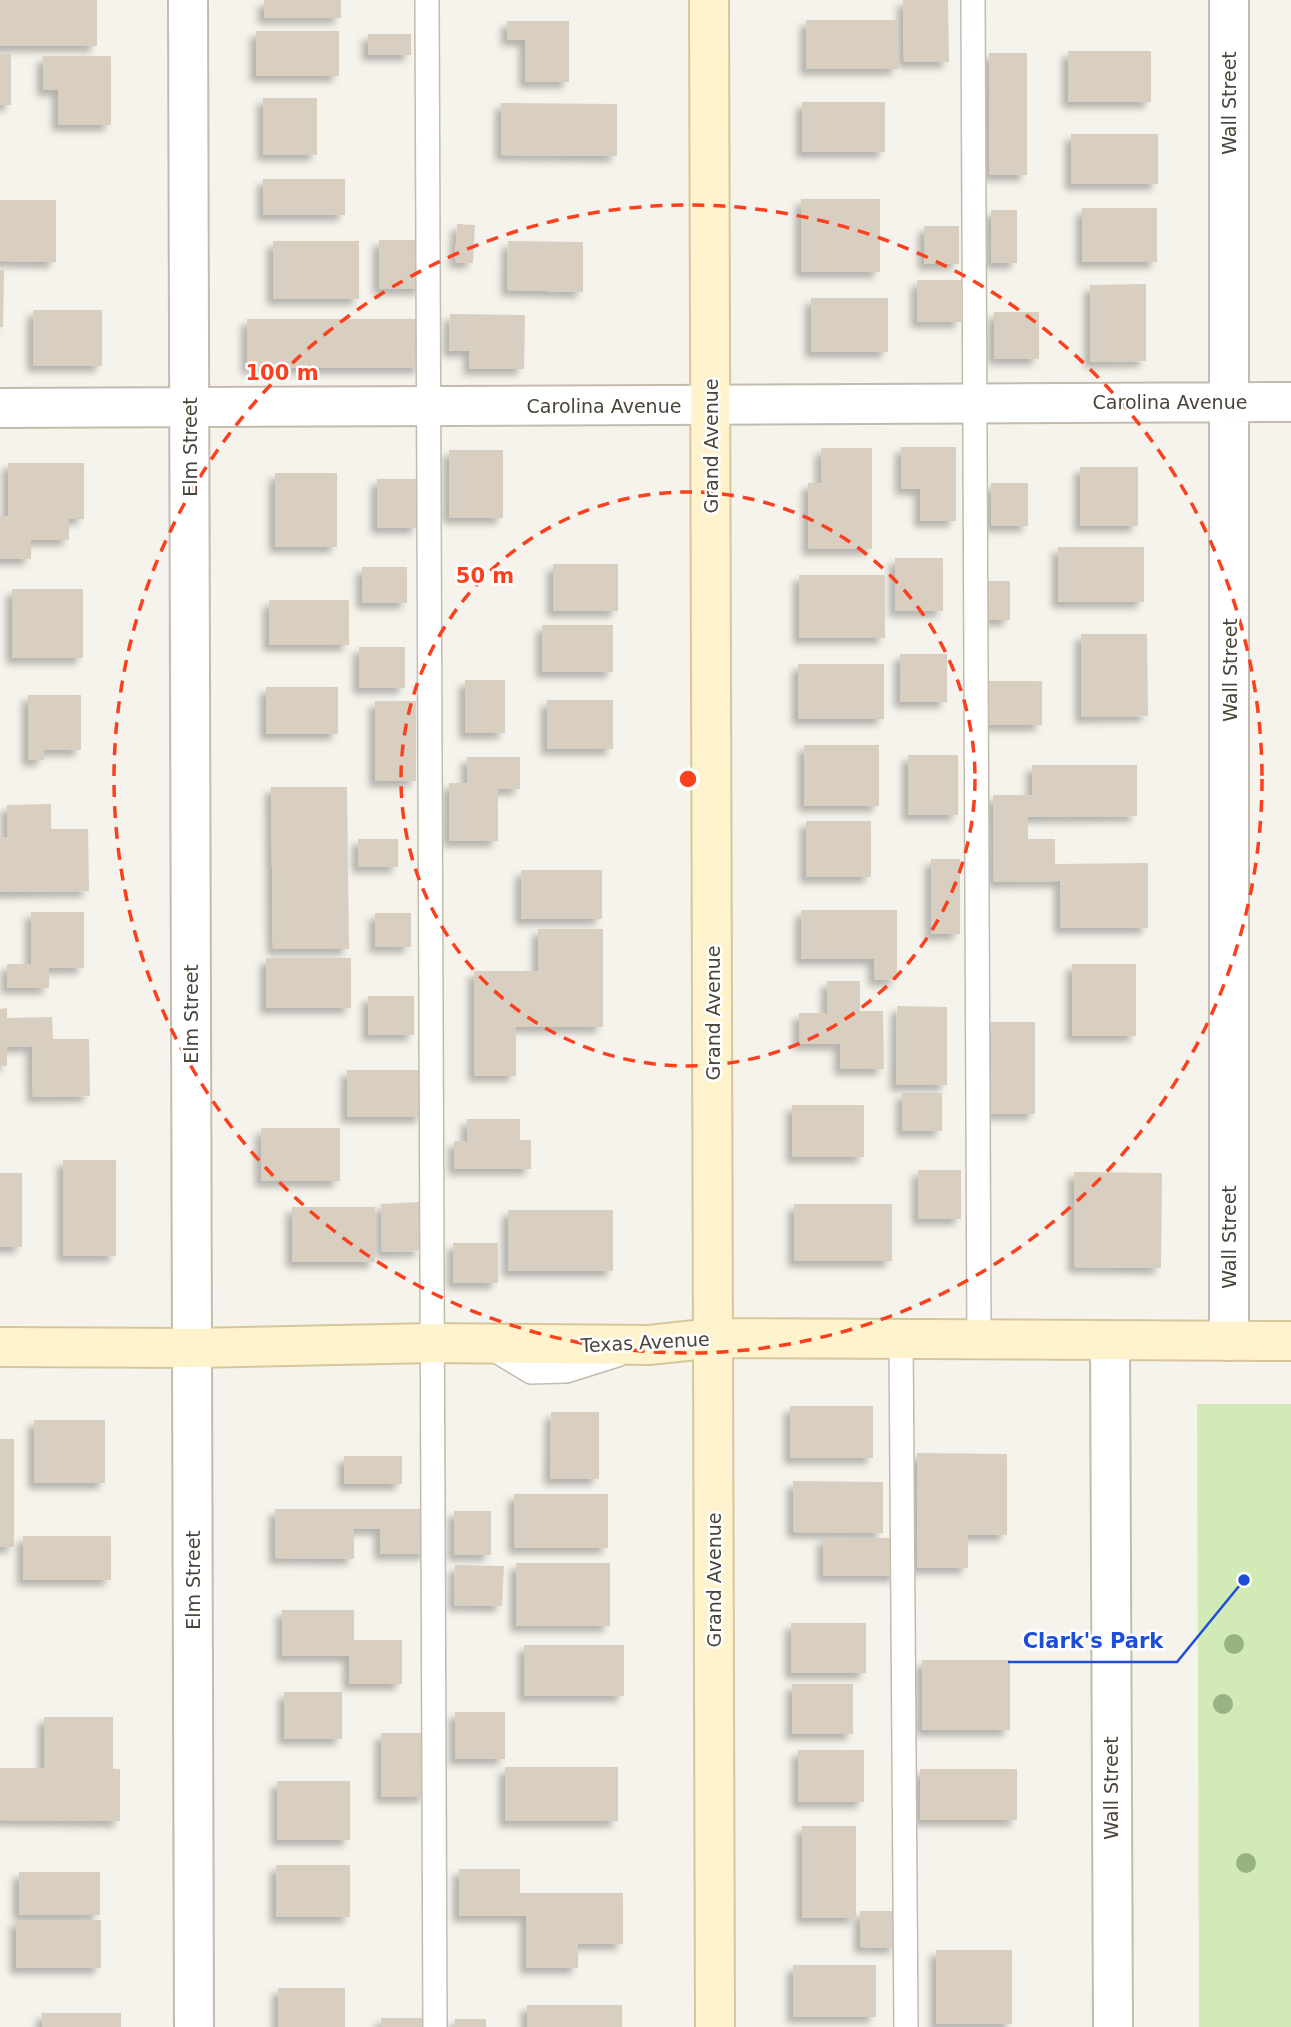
<svg xmlns="http://www.w3.org/2000/svg" width="1291" height="2027" viewBox="0 0 1291 2027" font-family="'DejaVu Sans',sans-serif">
  <defs>
    <filter id="shadow"><feDropShadow dx="-6" dy="6" stdDeviation="3.5" flood-color="#0004"/></filter>
  </defs>
  <rect width="100%" height="100%" fill="#f6f3ec"/>
  <path fill="#d2eab5" d="M 1197,1404 L 1291,1404 L 1291,2027 L 1199,2027 Z"/>
  <path fill="#d8cfc1" filter="url(#shadow)" d="M 0,0 L 97,0 L 97,46 L 0,46 Z
    M 264,0 L 341,0 L 341,18 L 264,18 Z
    M 903,0 L 948,0 L 949,62 L 904,62 Z
    M 806,20 L 898,20 L 898,69 L 806,69 Z
    M 507,21 L 569,21 L 569,82 L 525,82 L 525,40 L 507,40 Z
    M 256,31 L 339,31 L 339,76 L 256,76 Z
    M 368,34 L 411,34 L 411,55 L 368,55 Z
    M 1068,51 L 1151,51 L 1151,102 L 1068,102 Z
    M 989,53 L 1027,53 L 1027,175 L 989,175 Z
    M 0,54 L 11,54 L 11,105 L 0,105 Z
    M 43,56 L 111,56 L 111,125 L 58,125 L 58,90 L 43,90 Z
    M 263,98 L 317,98 L 317,155 L 263,155 Z
    M 802,102 L 885,102 L 885,152 L 802,152 Z
    M 501,103 L 617,104 L 617,156 L 501,155 Z
    M 1071,134 L 1158,134 L 1158,184 L 1071,184 Z
    M 263,179 L 345,179 L 345,215 L 263,215 Z
    M 801,199 L 880,199 L 880,272 L 801,272 Z
    M 0,200 L 56,200 L 56,262 L 0,261 Z
    M 1082,208 L 1157,208 L 1157,262 L 1082,262 Z
    M 991,210 L 1017,210 L 1017,263 L 991,263 Z
    M 457,224 L 475,225 L 473,263 L 455,262 Z
    M 924,226 L 959,226 L 959,264 L 924,264 Z
    M 379,240 L 423,240 L 423,289 L 379,289 Z
    M 273,241 L 359,241 L 359,299 L 273,299 Z
    M 508,241 L 583,242 L 583,292 L 507,290 Z
    M 0,270 L 4,270 L 3,327 L 0,327 Z
    M 917,280 L 961,280 L 961,322 L 917,322 Z
    M 1146,284 L 1146,361 L 1090,362 L 1090,285 Z
    M 811,298 L 888,298 L 888,352 L 811,352 Z
    M 33,310 L 102,310 L 102,366 L 33,366 Z
    M 994,312 L 1039,312 L 1039,359 L 994,359 Z
    M 450,314 L 525,315 L 524,369 L 469,369 L 470,351 L 449,351 Z
    M 247,319 L 421,319 L 421,368 L 247,368 Z
    M 901,447 L 956,447 L 956,521 L 920,521 L 920,489 L 901,489 Z
    M 821,448 L 872,448 L 872,549 L 808,549 L 808,483 L 821,483 Z
    M 449,450 L 503,450 L 503,518 L 449,518 Z
    M 8,463 L 84,463 L 84,519 L 69,519 L 69,540 L 31,540 L 31,559 L 0,559 L 0,516 L 8,516 Z
    M 1080,467 L 1138,467 L 1138,526 L 1080,526 Z
    M 275,473 L 337,473 L 337,547 L 275,547 Z
    M 377,479 L 418,479 L 418,528 L 377,528 Z
    M 991,483 L 1028,483 L 1028,526 L 991,526 Z
    M 1058,547 L 1144,547 L 1144,602 L 1058,602 Z
    M 895,558 L 943,558 L 943,611 L 895,611 Z
    M 553,564 L 618,564 L 618,611 L 553,611 Z
    M 362,567 L 407,567 L 407,603 L 362,603 Z
    M 799,575 L 885,575 L 885,638 L 799,638 Z
    M 986,581 L 1010,581 L 1010,620 L 986,620 Z
    M 12,589 L 83,589 L 83,658 L 12,658 Z
    M 269,600 L 349,600 L 349,645 L 269,645 Z
    M 542,625 L 613,625 L 613,672 L 542,672 Z
    M 1081,634 L 1147,634 L 1148,716 L 1081,717 Z
    M 359,647 L 405,647 L 405,688 L 359,688 Z
    M 900,654 L 947,654 L 947,702 L 900,702 Z
    M 798,664 L 884,664 L 884,719 L 798,719 Z
    M 465,680 L 505,680 L 505,733 L 465,733 Z
    M 986,681 L 1042,681 L 1042,725 L 986,725 Z
    M 266,687 L 338,687 L 338,734 L 266,734 Z
    M 28,695 L 81,695 L 81,750 L 44,750 L 44,760 L 28,760 Z
    M 547,700 L 613,700 L 613,749 L 547,749 Z
    M 375,701 L 416,701 L 416,781 L 375,781 Z
    M 804,745 L 879,745 L 879,806 L 804,806 Z
    M 908,755 L 958,755 L 958,815 L 908,815 Z
    M 467,757 L 520,757 L 520,789 L 498,789 L 498,841 L 449,841 L 449,783 L 467,783 Z
    M 1032,765 L 1137,765 L 1137,816 L 1028,817 L 1028,839 L 1055,839 L 1055,864 L 1148,863 L 1148,928 L 1060,928 L 1060,881 L 994,882 L 993,795 L 1032,795 Z
    M 271,787 L 347,787 L 349,949 L 273,949 Z
    M 51,804 L 51,829 L 88,829 L 89,891 L 0,892 L 0,837 L 7,837 L 7,805 Z
    M 806,821 L 871,821 L 871,877 L 806,877 Z
    M 358,839 L 398,839 L 398,867 L 358,867 Z
    M 931,859 L 960,859 L 960,934 L 931,934 Z
    M 521,870 L 602,870 L 602,919 L 521,919 Z
    M 801,910 L 897,910 L 897,980 L 874,980 L 874,959 L 801,959 Z
    M 31,912 L 84,912 L 84,968 L 49,968 L 49,988 L 7,988 L 7,964 L 31,964 Z
    M 375,913 L 411,913 L 411,947 L 375,947 Z
    M 538,929 L 603,929 L 603,1027 L 516,1027 L 516,1076 L 474,1076 L 474,971 L 538,971 Z
    M 266,958 L 351,958 L 351,1008 L 266,1008 Z
    M 1072,964 L 1136,964 L 1136,1036 L 1072,1036 Z
    M 827,981 L 860,981 L 860,1011 L 883,1011 L 884,1069 L 840,1069 L 840,1044 L 799,1044 L 799,1013 L 827,1013 Z
    M 368,996 L 414,996 L 414,1035 L 368,1035 Z
    M 897,1006 L 947,1007 L 947,1085 L 896,1085 Z
    M 7,1008 L 7,1018 L 52,1017 L 53,1039 L 89,1039 L 90,1096 L 33,1097 L 32,1046 L 7,1047 L 7,1066 L 0,1066 L 0,1009 Z
    M 991,1022 L 1035,1022 L 1035,1114 L 991,1114 Z
    M 347,1070 L 423,1070 L 423,1117 L 347,1117 Z
    M 902,1093 L 942,1093 L 942,1131 L 902,1131 Z
    M 792,1105 L 864,1105 L 864,1157 L 792,1157 Z
    M 467,1119 L 520,1119 L 520,1140 L 531,1140 L 531,1169 L 454,1169 L 454,1141 L 467,1141 Z
    M 261,1128 L 340,1128 L 340,1181 L 261,1181 Z
    M 63,1160 L 116,1160 L 116,1256 L 63,1256 Z
    M 918,1170 L 961,1170 L 961,1219 L 918,1219 Z
    M 1074,1172 L 1162,1173 L 1161,1268 L 1074,1267 Z
    M 0,1173 L 22,1173 L 22,1247 L 0,1247 Z
    M 420,1202 L 421,1251 L 382,1252 L 381,1204 Z
    M 794,1204 L 892,1204 L 892,1261 L 794,1261 Z
    M 292,1207 L 375,1207 L 375,1262 L 292,1262 Z
    M 508,1210 L 613,1210 L 613,1271 L 508,1271 Z
    M 453,1243 L 498,1243 L 498,1283 L 453,1283 Z
    M 790,1406 L 873,1406 L 873,1458 L 790,1458 Z
    M 551,1412 L 599,1412 L 599,1479 L 550,1479 Z
    M 34,1420 L 105,1420 L 105,1483 L 34,1483 Z
    M 0,1439 L 14,1439 L 14,1547 L 0,1547 Z
    M 917,1453 L 1007,1454 L 1007,1535 L 968,1535 L 968,1568 L 917,1568 Z
    M 344,1456 L 402,1456 L 402,1484 L 344,1484 Z
    M 793,1481 L 883,1482 L 883,1533 L 793,1532 Z
    M 514,1494 L 608,1494 L 608,1548 L 514,1548 Z
    M 275,1509 L 428,1509 L 428,1554 L 380,1554 L 380,1529 L 354,1529 L 354,1559 L 275,1558 Z
    M 454,1511 L 491,1511 L 491,1555 L 454,1555 Z
    M 23,1536 L 111,1536 L 111,1580 L 23,1580 Z
    M 823,1538 L 899,1538 L 898,1576 L 823,1576 Z
    M 516,1563 L 610,1563 L 610,1626 L 516,1626 Z
    M 455,1565 L 504,1566 L 502,1606 L 454,1605 Z
    M 282,1610 L 354,1610 L 354,1640 L 402,1640 L 402,1684 L 349,1684 L 349,1656 L 282,1656 Z
    M 791,1623 L 866,1623 L 866,1673 L 791,1673 Z
    M 524,1645 L 624,1645 L 624,1696 L 524,1696 Z
    M 922,1660 L 1010,1660 L 1010,1730 L 922,1730 Z
    M 792,1684 L 853,1684 L 853,1734 L 792,1734 Z
    M 284,1692 L 342,1692 L 342,1739 L 284,1739 Z
    M 455,1712 L 505,1712 L 505,1759 L 455,1759 Z
    M 44,1717 L 113,1717 L 113,1769 L 120,1769 L 120,1821 L 0,1820 L 0,1768 L 44,1768 Z
    M 381,1733 L 426,1733 L 426,1797 L 381,1797 Z
    M 798,1750 L 864,1750 L 864,1802 L 798,1802 Z
    M 505,1767 L 618,1767 L 618,1821 L 505,1821 Z
    M 920,1769 L 1017,1769 L 1017,1820 L 920,1820 Z
    M 277,1781 L 350,1781 L 350,1840 L 277,1840 Z
    M 802,1826 L 856,1826 L 856,1918 L 802,1918 Z
    M 276,1865 L 350,1865 L 350,1917 L 276,1917 Z
    M 459,1869 L 520,1869 L 520,1893 L 623,1893 L 623,1944 L 578,1944 L 578,1968 L 526,1968 L 526,1916 L 459,1916 Z
    M 19,1872 L 100,1872 L 100,1915 L 19,1915 Z
    M 860,1911 L 897,1911 L 896,1948 L 860,1947 Z
    M 16,1920 L 101,1920 L 101,1968 L 16,1968 Z
    M 936,1950 L 1012,1950 L 1012,2024 L 936,2024 Z
    M 793,1965 L 876,1965 L 876,2017 L 793,2017 Z
    M 278,1988 L 345,1988 L 345,2027 L 278,2027 Z
    M 527,2005 L 622,2005 L 622,2027 L 527,2027 Z
    M 42,2013 L 121,2013 L 121,2027 L 42,2027 Z
    M 381,2018 L 426,2018 L 426,2027 L 381,2027 Z
    M 455,2019 L 486,2019 L 486,2027 L 455,2027 Z"/>
  <g fill="none" stroke-linecap="round" stroke-linejoin="round">
    <defs>
      <path id="lane" d="M 427,0 L 435,2027
        M 973,0 L 979,1339
        M 901,1339 L 906,2027
        M 490,1347 L 531,1372 L 566,1371 L 617,1355"/>
      <path id="street" d="M 188,0 L 194,2027
        M 0,408 L 1291,402
        M 1110,1340 L 1113,2027
        M 1229,1341 L 1229,0"/>
      <path id="secondary" d="M 709,0 L 715,2027
        M 0,1347 L 192,1348 L 432,1343 L 649,1345 L 714,1338 L 1291,1341"/>
    </defs>
    <use href="#lane" stroke="#c2bbae" stroke-width="26"/>
    <use href="#street" stroke="#c2bbae" stroke-width="42"/>
    <use href="#secondary" stroke="#d6c79b" stroke-width="42"/>
    <use href="#lane" stroke="#fff" stroke-width="23"/>
    <use href="#street" stroke="#fff" stroke-width="38"/>
    <use href="#secondary" stroke="#fff3cd" stroke-width="38"/>
  </g>
  <g fill="#97b381">
    <circle cx="1234" cy="1644" r="10"/>
    <circle cx="1223" cy="1704" r="10"/>
    <circle cx="1246" cy="1863" r="10"/>
  </g>
  <g fill="none" stroke="#fc3f1d" stroke-width="3.5" stroke-dasharray="12 9">
    <circle cx="688" cy="779" r="287"/>
    <circle cx="688" cy="779" r="574"/>
  </g>
  <g text-anchor="middle" stroke-width="5" stroke-linejoin="round" paint-order="stroke">
    <g font-size="19" fill="#4b4439" stroke="#fff">
      <text transform="translate(1229 103) rotate(-90)" y="7">Wall Street</text>
      <text x="1170" y="409">Carolina Avenue</text>
      <text x="604" y="413">Carolina Avenue</text>
      <text transform="translate(711 446) rotate(-90)" y="7">Grand Avenue</text>
      <text transform="translate(190 447) rotate(-90)" y="7">Elm Street</text>
      <text transform="translate(1230 670) rotate(-90)" y="7">Wall Street</text>
      <text transform="translate(713 1013) rotate(-90)" y="7">Grand Avenue</text>
      <text transform="translate(191 1014) rotate(-90)" y="7">Elm Street</text>
      <text transform="translate(1229 1237) rotate(-90)" y="7">Wall Street</text>
      <text transform="translate(645 1342) rotate(-3)" y="7">Texas Avenue</text>
      <text transform="translate(193 1580) rotate(-90)" y="7">Elm Street</text>
      <text transform="translate(714 1580) rotate(-90)" y="7">Grand Avenue</text>
      <text transform="translate(1111 1788) rotate(-90)" y="7">Wall Street</text>
    </g>
  </g>
  <circle cx="688" cy="779" r="10" fill="#fc3f1d" stroke="#fff" stroke-width="3.5"/>
  <g font-size="21" text-anchor="middle" font-weight="bold" fill="#fc3f1d" stroke="#fff" stroke-width="5" stroke-linejoin="round" paint-order="stroke">
    <text x="282" y="380">100 m</text>
    <text x="485" y="583">50 m</text>
  </g>
  <path fill="none" stroke="#1d4ed8" stroke-width="2.5" d="M1244 1580L1177 1662H1008"/>
  <circle fill="#1d4ed8" stroke="#fff" stroke-width="2.5" cx="1244" cy="1580" r="7"/>
  <g font-size="21" text-anchor="middle" font-weight="bold" fill="#1d4ed8" stroke="#fff" stroke-width="5" stroke-linejoin="round" paint-order="stroke">
    <text x="1093" y="1648">Clark's Park</text>
  </g>
</svg>
